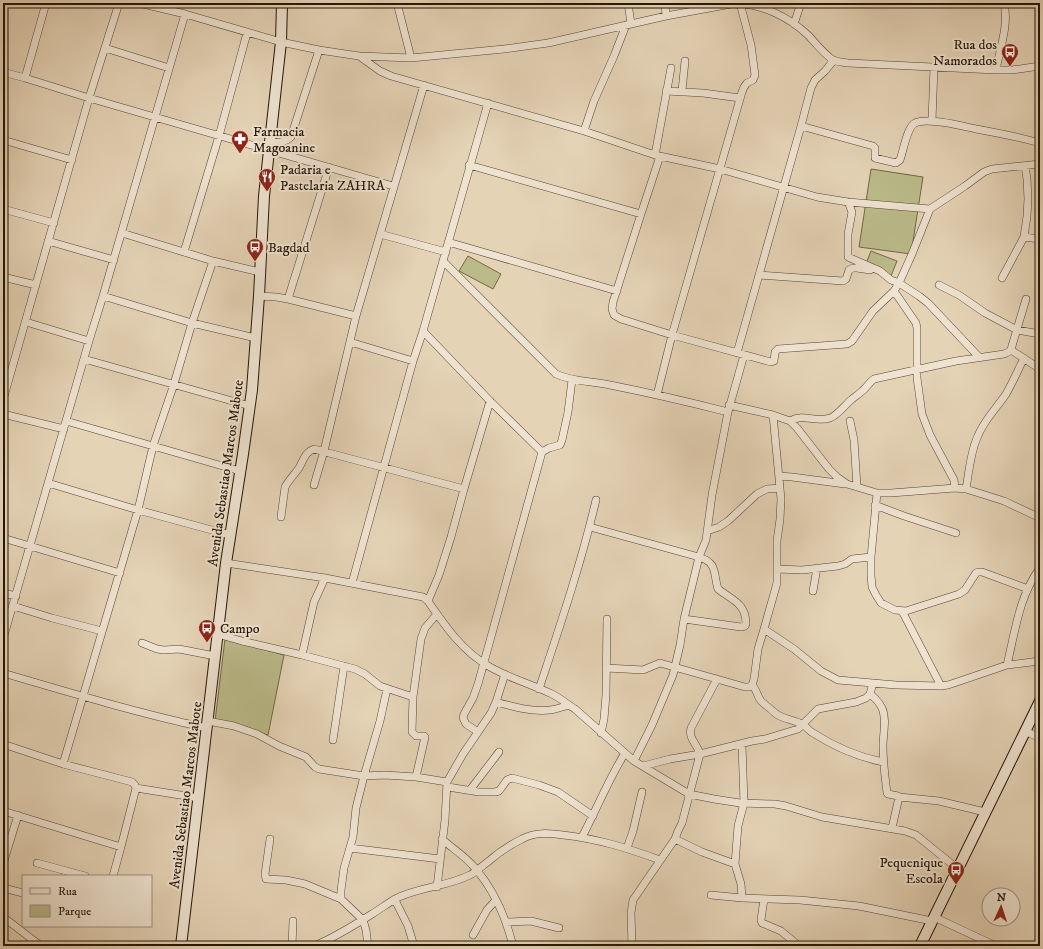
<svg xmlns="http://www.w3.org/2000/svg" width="1043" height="949" viewBox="0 0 1043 949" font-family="'IM FELL DW Pica',serif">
  <rect width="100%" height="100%" fill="#e5d3b6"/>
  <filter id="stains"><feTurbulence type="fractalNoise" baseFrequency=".005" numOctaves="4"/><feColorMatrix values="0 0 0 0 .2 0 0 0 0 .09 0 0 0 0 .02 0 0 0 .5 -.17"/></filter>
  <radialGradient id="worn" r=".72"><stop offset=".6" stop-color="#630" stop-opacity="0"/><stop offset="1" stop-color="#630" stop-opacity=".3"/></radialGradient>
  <path fill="#bbba89" stroke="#706847" d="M 871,169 L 923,177 L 911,254 L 859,247 Z
    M 871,251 L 897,261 L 891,276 L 865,266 Z
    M 468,256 L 501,274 L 493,289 L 459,271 Z
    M 225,639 L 284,655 L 268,735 L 215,721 Z"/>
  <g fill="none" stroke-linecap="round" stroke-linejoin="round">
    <defs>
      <path id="street" d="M 139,3 L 185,14 L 281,42 L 319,50 L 359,56 L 411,58 L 504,49 L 548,43 L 666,16 L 731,4 C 760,2 789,17 809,36 C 816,44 824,54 833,60 C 837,62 844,62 848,63 L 996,70 L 1012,70 L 1040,66
        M 397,3 L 411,58
        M 628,3 L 631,24
        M 665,3 L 666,16
        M 794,24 L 801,3
        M 105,48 L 169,68
        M 359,56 L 380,71 L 391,76 L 584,131 L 655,155 L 720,169 L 817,197 L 848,202 L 930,209 L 965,186 L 984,172 L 992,169 L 1040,164
        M 996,70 C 1000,48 1009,25 1004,3
        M 3,72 L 25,78 L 89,98 L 393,186
        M 25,78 L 46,3
        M 666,91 L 703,93 L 740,98
        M 682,91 L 685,61
        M 932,121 L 934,67
        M 801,126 L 873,146 L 875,148 L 875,158 L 896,163 L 900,160 C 903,152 907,127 915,123 C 928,117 962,126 976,129 C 998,133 1019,137 1040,143
        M 584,131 L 594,101 L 614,56 L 626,25
        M 3,140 L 72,160
        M 270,143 C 278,142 285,143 291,137 L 319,50
        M 655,155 L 671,68
        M 660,156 L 641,214 L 613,302 L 612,309 L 614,315 L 621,319 L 672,335 L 771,362 L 774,361 L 775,352 L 778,349 L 847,344 L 852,341 L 873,311 L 894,291 L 899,283 L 912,254 L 930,209
        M 469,165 L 641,214
        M 848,202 L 852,212 L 848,234 L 848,257 L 880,271 L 891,280 L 899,283 L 919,296 L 928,303 L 979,357
        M 3,209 L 54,223
        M 122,233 L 213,261 L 260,272
        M 380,234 L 446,252
        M 1024,237 L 1040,239
        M 48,241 L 114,260
        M 448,242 L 617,291
        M 184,252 L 219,136 L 247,33
        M 443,261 L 556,374 C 573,382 592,381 610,385 C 650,393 689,402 728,412
        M 759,275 L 843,281 L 846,279 L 849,270 L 853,268 L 857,268 L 870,270
        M 3,277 L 36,285
        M 1002,278 L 1024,237 L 1027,216 L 1028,199 L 1027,179 L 1025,166
        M 939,285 L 959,295 L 985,313 L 1017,330 L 1040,334
        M 894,291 L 916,323 L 917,328 L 917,378 L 922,414 L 930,435 L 954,480 L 955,488
        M 103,296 L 192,323 L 256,338
        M 259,296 L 276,297 L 288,299 L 356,316
        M 288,299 L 329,167
        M 26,322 L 89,341
        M 423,331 L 490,401 L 542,452
        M 350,342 L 413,361
        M 1011,350 L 1040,369
        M 737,353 L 801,126 L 811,88 L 815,80 L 825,71 L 834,60
        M 84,359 L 250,406
        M 657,395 L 672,335 L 742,92 L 744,87 L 747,83 L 753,80 L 755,75 L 751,45 L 740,3
        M 3,400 L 89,98 L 119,3
        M 729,405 L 773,415 L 790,421 L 797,428 L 829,469 L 837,477 L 847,484 L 877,493 L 891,493 L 955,488 L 966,489 L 1004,501 L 1040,518
        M 3,414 L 64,429
        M 66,421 L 240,471
        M 790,421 C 804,413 816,423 830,418 C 837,416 845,405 851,400 C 854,397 858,395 861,392 C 867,388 868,383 874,379 L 956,361 L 1004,354 C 1009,352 1011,351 1012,346 L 1026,299
        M 850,421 L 854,440 L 857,487
        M 779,476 L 792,477 L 845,484
        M 48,483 L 138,510 L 230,535
        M 314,485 L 324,451 L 356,316 L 424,85
        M 966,489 C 969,472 970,454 977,438 C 983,421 996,409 1006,394 C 1013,382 1018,370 1024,358
        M 877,493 L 871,557 L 871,575 L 872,587 L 876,595 L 881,603 L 895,610 L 906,611 L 959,594 L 965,590 L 976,573 L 978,572 L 982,572 L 1028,589
        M 875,505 L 904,516 L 956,533
        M 281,517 L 285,487 C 289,480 294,475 299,468 C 303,461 305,452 314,449 L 464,489
        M 590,527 L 699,557 C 718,563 713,573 718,589 C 732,600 746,603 746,624 L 745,626 L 741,627 L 684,619
        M 707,531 L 719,527 L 728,521 L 757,494 L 767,489 L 780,488
        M 3,538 L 120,573
        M 226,563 L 325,578 L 423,597 L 428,601 C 445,626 463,652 490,667 C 509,678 531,684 552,694 C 560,698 567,704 575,709 L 634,761 L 689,794 L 714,799 L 740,803 L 775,804 L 786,806 L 822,817 L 905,831 L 916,835 L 958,869
        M 777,569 L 802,570 L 838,566 L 845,564 L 852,559 L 871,557
        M 352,583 L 413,361 L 423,331 L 488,103
        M 813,591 L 817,568
        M 3,593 L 16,596
        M 428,601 L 439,575 L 451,537 L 464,489 L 490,401
        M 13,606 L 52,618 L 102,631
        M 902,611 L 941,686
        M 764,629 L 794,649 L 821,671 L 838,680 L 896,685 L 941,686 L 948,685 L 963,680 L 1007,665 L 1040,661
        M 217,634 L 242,641 L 302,655 L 355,669 L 365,674 L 380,686 L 413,697
        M 3,639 L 89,341 L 103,296 L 185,14
        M 142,643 L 157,649 L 164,650 L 179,649 L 215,656
        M 302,655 L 314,602 L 325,578
        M 1007,665 C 1015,632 1019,596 1040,568
        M 606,668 L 643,670 L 660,663 L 745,687 L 749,687 L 752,685 L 754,679 L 758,649 L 764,629 L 777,583 L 777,541 L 780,519 L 781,499 L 773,415
        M 3,673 C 71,693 138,713 207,728
        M 752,685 C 757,690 757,696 761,701 C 765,705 771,709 775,713 C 783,720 795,719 803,725 C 807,727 809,731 813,733 C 835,747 858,757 883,762
        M 539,689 C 560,626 581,564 596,500
        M 870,694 C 875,698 879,702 882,708 C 887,719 883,734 883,746 C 883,762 885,777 887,793 L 888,794 L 898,796 L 899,797 L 892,828
        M 496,702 C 514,707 532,712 550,710 C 557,709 563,707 569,705
        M 208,721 L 234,726 L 257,734 L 279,746 L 306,757 L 315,767 L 319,769 L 364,776 L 385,775 L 416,777 L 447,782
        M 1025,731 L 1040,738
        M 478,732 L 466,724 L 463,718 L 464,714 L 473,698 L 478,684 L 542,452 L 549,448 L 560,445 L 562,440 L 568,412 L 572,380
        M 601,733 L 604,719 L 606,695 L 607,619
        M 333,740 L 344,666
        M 3,744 L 63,764 L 132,782 L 135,785 L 136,788 L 121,847 L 3,811
        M 742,744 L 744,803 L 738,826 L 735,864 L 741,884 L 742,898
        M 634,761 L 652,725 L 673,675 L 680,645 L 684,619 L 699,557 L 706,540 L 712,495 L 728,412 L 744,355
        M 63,764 L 138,510 L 153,446 L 174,384 L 192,323 L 213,261
        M 643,766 L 670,759 L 700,754 L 752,741 L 765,739 L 798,729 L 818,709 L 856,702 L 866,698 L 870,694 L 873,683
        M 416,777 L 425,737 L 424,736 L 416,736 L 412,732 L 413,697 L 421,639 L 425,628 L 437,614
        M 448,787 L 479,792 L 495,792 L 499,791 L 507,780 L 512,778 L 539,785 L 558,792 L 593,816
        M 136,788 L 199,798
        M 470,790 L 499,752
        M 899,797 L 939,801 L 985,812
        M 582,837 C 597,809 608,780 625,753
        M 270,839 L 265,874 L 266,879 L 286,880 L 305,884 L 341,899
        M 442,839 C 453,849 466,857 475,868 C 494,890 506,918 513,946
        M 675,839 L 702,852 L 735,864
        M 350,848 L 440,859
        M 627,848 L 633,831 L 642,792
        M 37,863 L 85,876
        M 3,864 L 18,815
        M 113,876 L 121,847
        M 437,887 L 445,820 L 447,782 L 463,754 L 491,713 L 496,702 L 505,674
        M 3,888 L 23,893
        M 711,895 L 742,898 L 800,900 L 859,906 L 932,921
        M 764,899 L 761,920 L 762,923 L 781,931 L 799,946
        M 395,900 L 408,926 L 414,946
        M 3,917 L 41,946
        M 934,917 L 996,946
        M 506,922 L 531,921 L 559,928
        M 473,935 L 487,910 L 496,900
        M 292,946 L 293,921
        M 314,946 C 334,938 353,926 372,914 C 380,909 387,904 395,899 C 418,887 446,887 470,875 C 477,871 482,866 489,861 C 499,852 510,845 522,839 C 535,832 549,833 563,835 C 599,839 627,848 660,860
        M 368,946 L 366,930 L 363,920 L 341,899 L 341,890 L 344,868 L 353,837 L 356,808 L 364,776 L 380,721 L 387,689
        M 632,946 L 631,913 L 633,900 L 675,839 L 678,831 L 682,823 L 700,754 C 697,744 688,738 691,728 L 717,679"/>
      <path id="secondary" d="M 181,946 L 226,563 L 243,454 L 252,390 L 259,296 L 264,196 L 281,42 L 282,3
        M 920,946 L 1040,701"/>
    </defs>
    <use href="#street" stroke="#554531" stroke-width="8"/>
    <use href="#secondary" stroke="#251605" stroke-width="12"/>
    <use href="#street" stroke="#eee2d0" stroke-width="7"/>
    <use href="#secondary" stroke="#eee2d0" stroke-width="10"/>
  </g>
  <defs>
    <symbol id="bus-pin" viewBox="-11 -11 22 30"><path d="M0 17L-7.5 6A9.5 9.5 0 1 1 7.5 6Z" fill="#8f2418" stroke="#eee2d0"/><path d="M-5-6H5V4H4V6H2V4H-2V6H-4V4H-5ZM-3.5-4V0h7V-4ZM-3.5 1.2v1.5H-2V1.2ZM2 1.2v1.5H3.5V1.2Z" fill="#fff"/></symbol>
    <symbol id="pharmacy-pin" viewBox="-11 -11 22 30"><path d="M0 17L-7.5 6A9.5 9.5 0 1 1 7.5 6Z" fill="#8f2418" stroke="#eee2d0"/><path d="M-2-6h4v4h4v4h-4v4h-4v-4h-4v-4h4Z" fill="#fff"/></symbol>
    <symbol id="restaurant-pin" viewBox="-11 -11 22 30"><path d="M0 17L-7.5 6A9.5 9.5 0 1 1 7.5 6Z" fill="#8f2418" stroke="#eee2d0"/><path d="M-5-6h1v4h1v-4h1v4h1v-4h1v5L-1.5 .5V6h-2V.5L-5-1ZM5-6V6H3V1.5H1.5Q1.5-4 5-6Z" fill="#fff"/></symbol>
  </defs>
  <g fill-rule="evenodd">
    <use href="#bus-pin" x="1000" y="42" width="20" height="27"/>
    <use href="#pharmacy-pin" x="230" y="129" width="20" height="27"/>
    <use href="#restaurant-pin" x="257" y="167" width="20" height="27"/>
    <use href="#bus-pin" x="245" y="237" width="20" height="27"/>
    <use href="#bus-pin" x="197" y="618" width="20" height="27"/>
    <use href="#bus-pin" x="946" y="860" width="20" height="27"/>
  </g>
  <g text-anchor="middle" stroke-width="4" stroke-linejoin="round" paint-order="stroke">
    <g font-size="14" fill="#251605" stroke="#eee2d0" text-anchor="start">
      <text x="997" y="49" text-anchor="end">Rua dos<tspan x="997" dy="16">Namorados</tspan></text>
      <text x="253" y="136">Farmacia<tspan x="253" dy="16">Magoanine</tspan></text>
      <text x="280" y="174">Padaria e<tspan x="280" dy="16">Pastelaria ZAHRA</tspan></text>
      <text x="268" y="252">Bagdad</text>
      <text x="220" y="633">Campo</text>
      <text x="943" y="867" text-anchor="end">Pequenique<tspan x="943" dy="16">Escola</tspan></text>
    </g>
    <g font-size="14" fill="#251605" stroke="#eee2d0">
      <text transform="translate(225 473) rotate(-82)" y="5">Avenida Sebastiao Marcos Mabote</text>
      <text transform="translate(185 795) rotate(-83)" y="5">Avenida Sebastiao Marcos Mabote</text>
    </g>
  </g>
  <rect width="1043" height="949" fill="none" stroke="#e5d3b6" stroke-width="16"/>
  <rect x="4" y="4" width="1035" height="941" fill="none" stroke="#251605" stroke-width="2"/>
  <rect x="8" y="8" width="1027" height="933" fill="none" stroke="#251605"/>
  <rect x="22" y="875" width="130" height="52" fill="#eee2d0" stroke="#9e907f"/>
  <rect x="30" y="888" width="20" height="6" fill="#eee2d0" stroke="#9e907f"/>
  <text x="58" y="895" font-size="12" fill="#251605">Rua</text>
  <rect x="30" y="905" width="20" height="12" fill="#bbba89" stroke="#9e907f"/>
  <text x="58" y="915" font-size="12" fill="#251605">Parque</text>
  <g transform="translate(1001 907) rotate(3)"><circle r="19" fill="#eee2d0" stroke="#9e907f"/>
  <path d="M0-3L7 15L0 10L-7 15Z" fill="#8f2418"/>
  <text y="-6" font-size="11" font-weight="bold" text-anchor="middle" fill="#251605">N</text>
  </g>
  <rect width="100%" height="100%" filter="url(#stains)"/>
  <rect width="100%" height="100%" fill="url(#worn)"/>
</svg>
